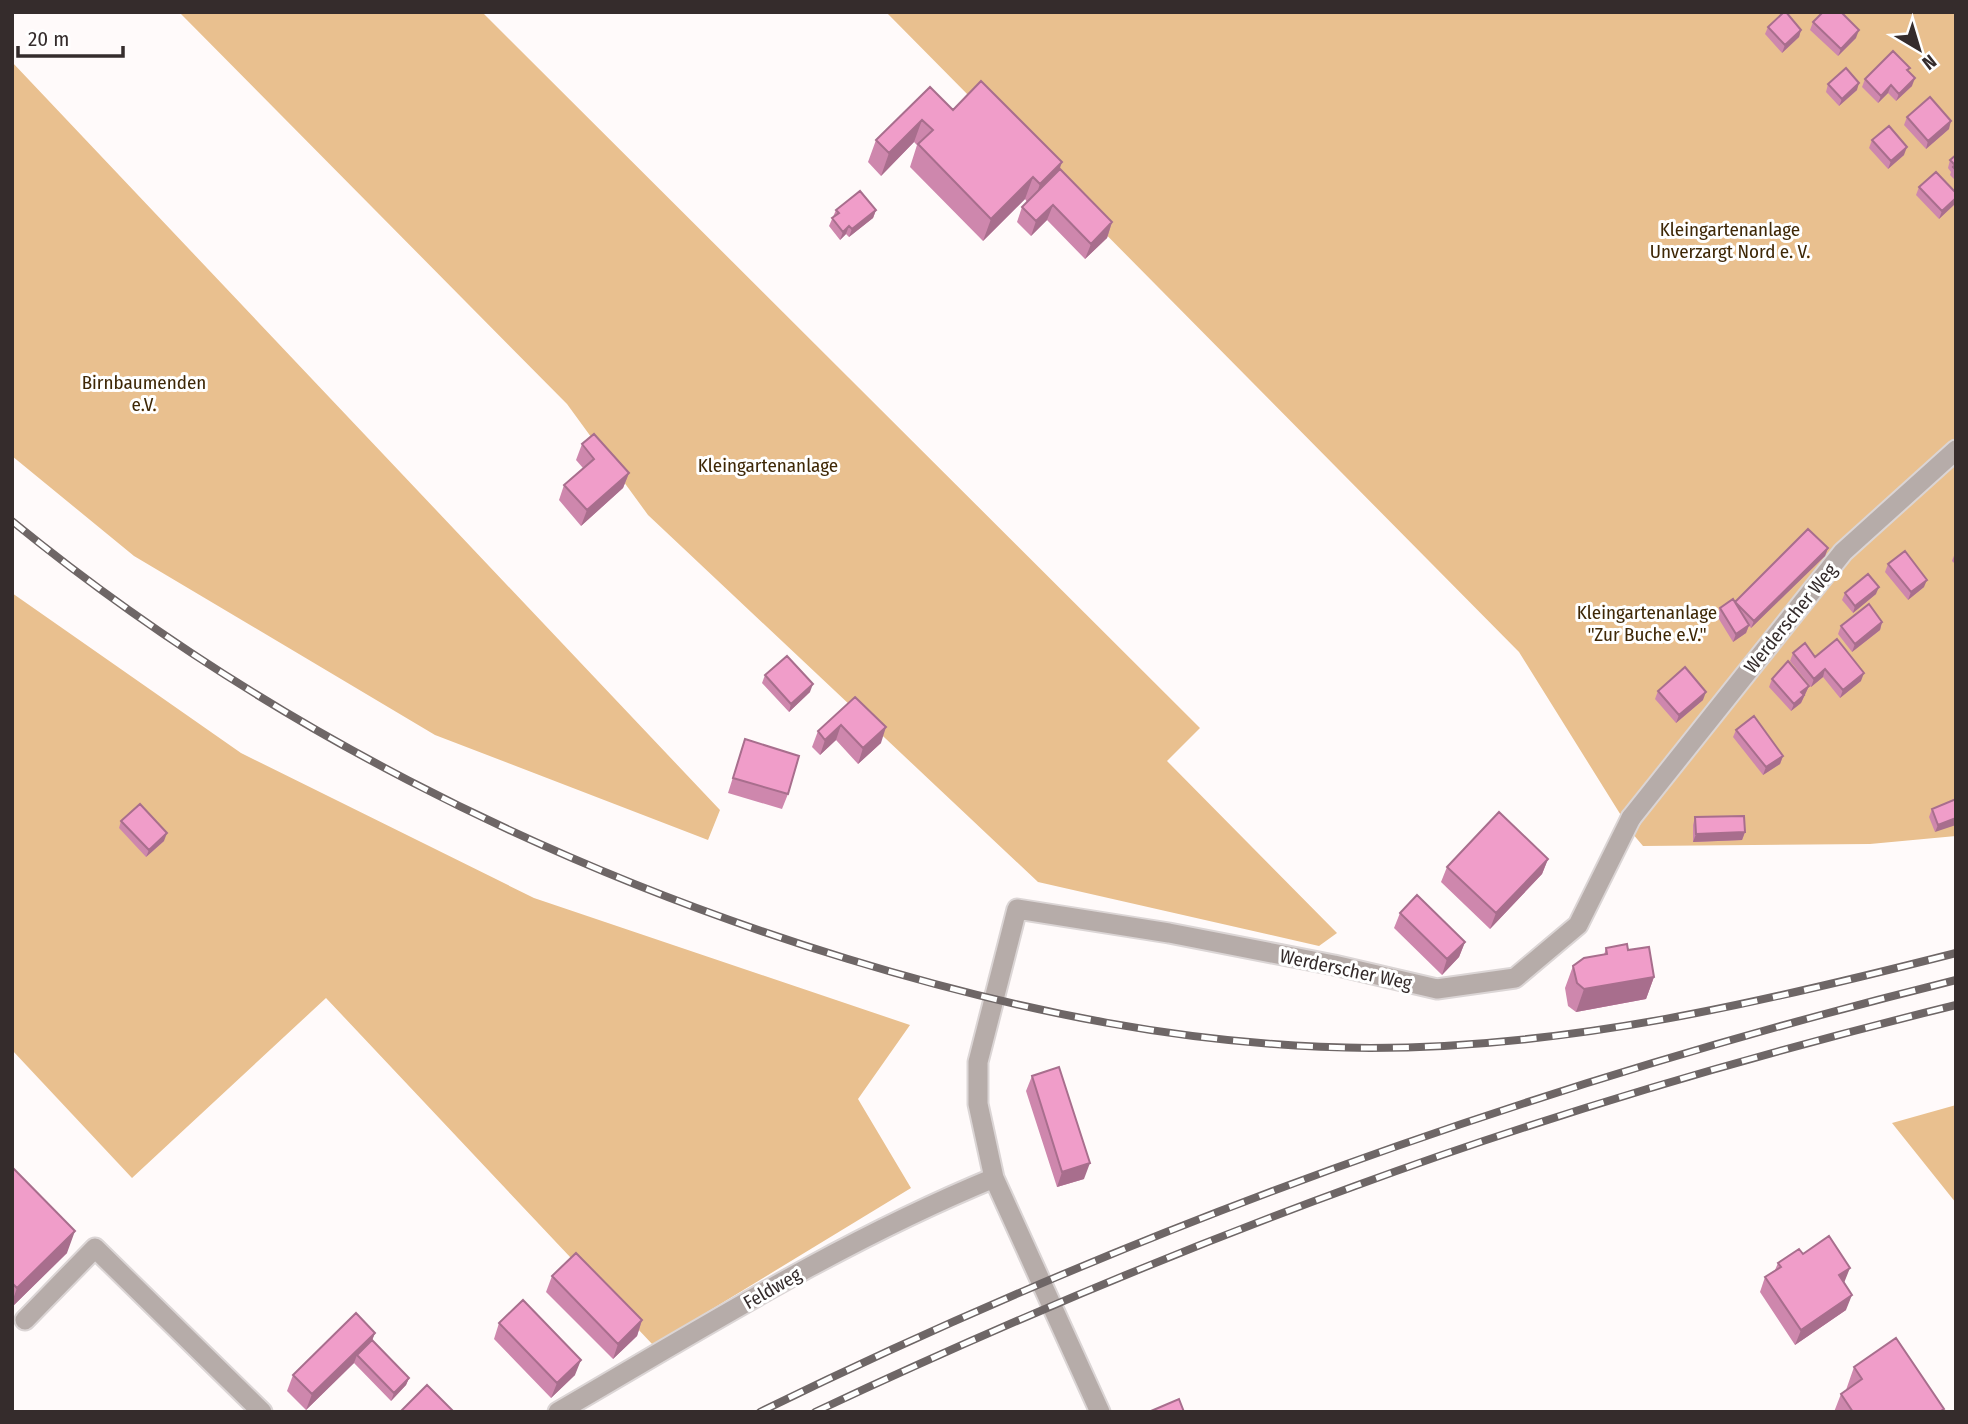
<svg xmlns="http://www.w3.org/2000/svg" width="1968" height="1424" viewBox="0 0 1968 1424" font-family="'Fira Sans Condensed',sans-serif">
  <rect width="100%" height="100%" fill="#fffafa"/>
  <path fill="#e9c08f" d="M 179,12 L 482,12 L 1200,728 L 1167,761 L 1337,933 L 1319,946 L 1038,882 L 648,515 L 567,404 Z
    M 886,12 L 1956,12 L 1956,836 L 1870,844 L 1643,846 L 1632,833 L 1519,652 Z
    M 12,62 L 720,810 L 708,840 L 435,735 L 134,556 L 12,456 Z
    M 12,593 L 241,753 L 534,898 L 910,1025 L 858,1099 L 911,1188 L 653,1345 L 326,998 L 132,1178 L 12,1050 Z
    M 1956,1105 L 1956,1203 L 1892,1123 Z"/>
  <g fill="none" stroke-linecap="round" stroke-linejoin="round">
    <defs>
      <path id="service" d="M 1631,818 L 1843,552 L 1956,450
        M 25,1320 L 95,1248 L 262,1412"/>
      <path id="minor" d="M 558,1412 C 701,1329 841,1241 994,1178
        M 1100,1412 L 994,1178 L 978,1104 L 978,1062 L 1017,909 L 1169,933 L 1334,965 L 1437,989 L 1515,978 L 1578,925 L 1631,818"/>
    </defs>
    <use href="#service" stroke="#dbd5d5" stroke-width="23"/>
    <use href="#minor" stroke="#dbd5d5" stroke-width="23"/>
    <use href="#service" stroke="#b6aca9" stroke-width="19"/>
    <use href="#minor" stroke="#b6aca9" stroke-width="19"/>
    <defs>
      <path id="rail" d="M 12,521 C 257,721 546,867 848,959 C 1018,1011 1192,1047 1370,1048 C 1569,1048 1764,1002 1956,953
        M 760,1412 C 1141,1225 1544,1082 1956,980
        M 815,1412 C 992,1329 1171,1253 1355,1186 C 1551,1114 1753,1055 1956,1005"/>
    </defs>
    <use href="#rail" stroke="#6e6666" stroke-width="8"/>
    <use href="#rail" stroke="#fff" stroke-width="5" stroke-dasharray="16" stroke-linecap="butt"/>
  </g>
  <path fill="#ce87ad" d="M 1813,22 L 1856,38 L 1838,56 L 1810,30 Z
    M 1768,27 L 1801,30 L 1799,37 L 1782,53 L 1765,34 Z
    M 1908,71 L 1912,86 L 1896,101 L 1888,93 L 1878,103 L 1862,87 L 1865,79 Z
    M 1828,84 L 1857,90 L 1839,106 L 1826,92 Z
    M 930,87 L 953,110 L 1060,169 L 1112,222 L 1107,238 L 1085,259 L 1047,220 L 1031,236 L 1017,222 L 1022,207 L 1027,202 L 1025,199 L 983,241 L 910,167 L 917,145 L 914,142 L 881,176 L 868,162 L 876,140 Z
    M 1907,117 L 1949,129 L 1926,149 L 1904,125 Z
    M 1872,140 L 1904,155 L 1888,169 L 1869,148 Z
    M 1956,155 L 1956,179 L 1955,180 L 1950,175 L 1951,172 L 1948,168 L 1950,160 Z
    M 1919,187 L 1956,203 L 1939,219 L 1916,195 Z
    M 836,210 L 876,210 L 873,218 L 849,237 L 846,234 L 840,240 L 829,226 Z
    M 582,444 L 629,473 L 623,488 L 581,526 L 559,500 L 564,485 L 583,468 L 576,460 Z
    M 1828,548 L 1825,556 L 1751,628 L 1749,626 L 1746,633 L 1733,642 L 1717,616 L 1720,608 L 1735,602 Z
    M 1955,553 L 1956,553 L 1956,565 L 1952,561 Z
    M 1888,564 L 1924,587 L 1908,600 L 1885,572 Z
    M 1845,593 L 1876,594 L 1853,613 L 1842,600 Z
    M 1882,622 L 1880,630 L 1852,652 L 1838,634 L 1841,626 Z
    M 1793,653 L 1815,657 L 1861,681 L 1840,698 L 1823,677 L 1811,687 L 1790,661 Z
    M 765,675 L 810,692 L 789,712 L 762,683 Z
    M 1772,679 L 1809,686 L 1801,703 L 1791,711 L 1769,687 Z
    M 1658,691 L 1703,700 L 1676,723 L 1655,699 Z
    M 855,697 L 881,743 L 858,764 L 836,740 L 820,755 L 812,747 L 818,731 Z
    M 1736,730 L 1783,756 L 1780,764 L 1763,775 L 1733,737 Z
    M 745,739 L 788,794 L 782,809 L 728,793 Z
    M 1956,799 L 1935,832 L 1929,817 L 1932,809 Z
    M 1695,817 L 1745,832 L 1742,840 L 1693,842 L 1693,825 Z
    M 121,821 L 164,841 L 146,857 L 119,828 Z
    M 1548,859 L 1542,874 L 1490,929 L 1441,882 L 1447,867 Z
    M 1400,913 L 1465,942 L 1459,957 L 1442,975 L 1394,928 Z
    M 1606,948 L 1628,950 L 1654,977 L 1646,999 L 1576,1012 L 1568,1006 L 1565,988 L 1573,966 L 1604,955 Z
    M 1032,1076 L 1084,1179 L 1057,1187 L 1026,1091 Z
    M 12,1167 L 67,1253 L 12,1307 Z
    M 1803,1254 L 1844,1283 L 1846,1310 L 1795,1345 L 1760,1292 L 1765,1277 L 1775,1270 L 1778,1263 Z
    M 552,1276 L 642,1320 L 637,1336 L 613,1359 L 546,1292 Z
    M 499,1323 L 575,1375 L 551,1398 L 494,1339 Z
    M 375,1333 L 372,1340 L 409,1378 L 406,1385 L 391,1401 L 354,1363 L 306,1410 L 287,1391 L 293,1375 Z
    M 1854,1367 L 1944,1409 L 1943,1412 L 1834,1412 L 1841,1394 L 1846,1390 Z"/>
  <path fill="#a86e8d" d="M 1801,30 L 1799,37 L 1782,53 L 1785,45 Z
    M 1859,30 L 1856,38 L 1838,56 L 1841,49 Z
    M 1915,78 L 1912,86 L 1896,101 L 1899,94 Z
    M 1859,83 L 1857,90 L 1839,106 L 1842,99 Z
    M 1891,85 L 1888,93 L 1878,103 L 1881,96 Z
    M 922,120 L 914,142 L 881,176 L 889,153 Z
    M 1951,121 L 1949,129 L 1926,149 L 1928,141 Z
    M 1907,147 L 1904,155 L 1888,169 L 1891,161 Z
    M 1062,162 L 1054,185 L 1032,207 L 1040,184 Z
    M 1033,177 L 1025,199 L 983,241 L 991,219 Z
    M 1956,198 L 1956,203 L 1939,219 L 1942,211 Z
    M 1053,205 L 1047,220 L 1031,236 L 1036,221 Z
    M 876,210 L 873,218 L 849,237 L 852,229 Z
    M 1112,222 L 1107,238 L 1085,259 L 1091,244 Z
    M 849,226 L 846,234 L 840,240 L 843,232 Z
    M 629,473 L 623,488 L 581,526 L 587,510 Z
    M 1828,548 L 1825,556 L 1751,628 L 1754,621 Z
    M 1927,580 L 1924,587 L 1908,600 L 1911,592 Z
    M 1879,587 L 1876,594 L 1853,613 L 1855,606 Z
    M 1882,622 L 1880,630 L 1852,652 L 1855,644 Z
    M 1749,625 L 1746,633 L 1733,642 L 1736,634 Z
    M 1825,669 L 1823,677 L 1811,687 L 1814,679 Z
    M 1864,673 L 1861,681 L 1840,698 L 1843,690 Z
    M 813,684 L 810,692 L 789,712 L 791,704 Z
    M 1809,686 L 1801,703 L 1791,711 L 1794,704 L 1801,692 Z
    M 1706,692 L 1703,700 L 1676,723 L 1679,715 Z
    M 841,725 L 836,740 L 820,755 L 825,740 Z
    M 886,727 L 881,743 L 858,764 L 863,748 Z
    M 1783,756 L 1780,764 L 1763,775 L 1766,767 Z
    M 1956,818 L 1956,825 L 1935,832 L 1938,825 Z
    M 1745,832 L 1742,840 L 1693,842 L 1696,834 Z
    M 167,833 L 164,841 L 146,857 L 149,850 Z
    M 1548,859 L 1542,874 L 1490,929 L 1496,913 Z
    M 1465,942 L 1459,957 L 1442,975 L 1447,959 Z
    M 1654,977 L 1646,999 L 1576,1012 L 1584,989 Z
    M 1090,1163 L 1084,1179 L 1057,1187 L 1062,1172 Z
    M 75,1231 L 67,1253 L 12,1307 L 12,1302 L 17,1288 Z
    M 1850,1268 L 1844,1283 L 1839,1275 Z
    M 1852,1295 L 1846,1310 L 1795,1345 L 1801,1330 Z
    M 642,1320 L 637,1336 L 613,1359 L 618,1344 Z
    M 375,1333 L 369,1348 L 357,1355 L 354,1363 L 306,1410 L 312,1394 Z
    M 581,1360 L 575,1375 L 551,1398 L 557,1383 Z
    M 409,1378 L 406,1385 L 391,1401 L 394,1393 Z"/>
  <path fill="#f09dc9" stroke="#a86e8d" stroke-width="2" d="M 1784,12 L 1786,12 L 1801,30 L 1785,45 L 1768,27 Z
    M 1823,12 L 1841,12 L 1859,30 L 1841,49 L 1813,22 Z
    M 1893,51 L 1910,68 L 1907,70 L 1915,78 L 1899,94 L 1891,85 L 1881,96 L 1865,79 Z
    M 1846,68 L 1859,83 L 1842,99 L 1828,84 Z
    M 981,81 L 1062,162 L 1040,184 L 1033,177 L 991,219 L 918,144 L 933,130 L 922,120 L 889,153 L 876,140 L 930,87 L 953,110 Z
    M 1930,97 L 1951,121 L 1928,141 L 1907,117 Z
    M 1889,126 L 1907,147 L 1891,161 L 1872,140 Z
    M 1956,155 L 1956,170 L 1953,167 L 1955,165 L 1950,160 Z
    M 1060,169 L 1112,222 L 1091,244 L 1053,205 L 1036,221 L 1022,207 Z
    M 1936,172 L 1956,193 L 1956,198 L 1942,211 L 1919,187 Z
    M 860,191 L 876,210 L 852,229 L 849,226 L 843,232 L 832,218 L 839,213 L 836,210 Z
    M 594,434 L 629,473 L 587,510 L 564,485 L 594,459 L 582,444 Z
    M 1808,529 L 1828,548 L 1754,621 L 1735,602 Z
    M 1905,551 L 1927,580 L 1911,592 L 1888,564 Z
    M 1868,574 L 1879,587 L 1855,606 L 1845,593 Z
    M 1733,599 L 1749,625 L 1736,634 L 1720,608 Z
    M 1869,604 L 1882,622 L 1855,644 L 1841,626 Z
    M 1837,639 L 1864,673 L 1843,690 L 1825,669 L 1814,679 L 1793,653 L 1805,643 L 1815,657 Z
    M 787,656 L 813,684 L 791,704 L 765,675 Z
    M 1788,661 L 1809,686 L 1801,692 L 1804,695 L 1794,704 L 1772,679 Z
    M 1685,667 L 1706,692 L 1679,715 L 1658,691 Z
    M 855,697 L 886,727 L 863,748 L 841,725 L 825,740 L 818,731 Z
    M 1754,716 L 1783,756 L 1766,767 L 1736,730 Z
    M 745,739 L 799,756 L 788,794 L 733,778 Z
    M 1956,799 L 1956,818 L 1938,825 L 1932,809 Z
    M 140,804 L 167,833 L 149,850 L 121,821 Z
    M 1499,812 L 1548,859 L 1496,913 L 1447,867 Z
    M 1744,816 L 1745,832 L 1696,834 L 1695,817 Z
    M 1417,895 L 1465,942 L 1447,959 L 1400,913 Z
    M 1627,944 L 1628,950 L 1649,947 L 1654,977 L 1584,989 L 1577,983 L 1573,966 L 1584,958 L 1607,954 L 1606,948 Z
    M 1059,1067 L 1090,1163 L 1062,1172 L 1032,1076 Z
    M 12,1167 L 75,1231 L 17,1288 L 12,1283 Z
    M 1829,1236 L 1850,1268 L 1839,1275 L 1852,1295 L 1801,1330 L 1765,1277 L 1781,1267 L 1778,1263 L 1799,1249 L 1803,1254 Z
    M 576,1253 L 642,1320 L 618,1344 L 552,1276 Z
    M 523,1300 L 581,1360 L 557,1383 L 499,1323 Z
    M 356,1313 L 375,1333 L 312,1394 L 293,1375 Z
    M 1896,1338 L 1944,1409 L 1939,1412 L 1853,1412 L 1841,1394 L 1862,1379 L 1854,1367 Z
    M 372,1340 L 409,1378 L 394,1393 L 357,1355 Z
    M 427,1385 L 454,1412 L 404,1412 L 402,1410 Z
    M 1179,1399 L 1184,1412 L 1151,1412 L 1151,1411 Z"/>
  <g text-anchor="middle" stroke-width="6" stroke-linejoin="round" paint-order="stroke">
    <g font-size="19" fill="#3e2706" stroke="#fff">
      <text x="1730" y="236">Kleingartenanlage<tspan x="1730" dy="22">Unverzargt Nord e. V.</tspan></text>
      <text x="144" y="389">Birnbaumenden<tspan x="144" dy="22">e.V.</tspan></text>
      <text x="768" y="472">Kleingartenanlage</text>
      <text x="1647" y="619">Kleingartenanlage<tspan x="1647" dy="22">"Zur Buche e.V."</tspan></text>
    </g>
    <g font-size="19" fill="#352c2c" stroke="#fff">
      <text transform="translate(1790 618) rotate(-51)" y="7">Werderscher Weg</text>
      <text transform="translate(1346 969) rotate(12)" y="7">Werderscher Weg</text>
      <text transform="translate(772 1288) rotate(-30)" y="7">Feldweg</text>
    </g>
  </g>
  <rect width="1968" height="1424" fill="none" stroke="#352c2c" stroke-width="28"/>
  <g transform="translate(1919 49) rotate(142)" stroke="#ffffff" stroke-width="5" paint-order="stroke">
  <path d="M0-5L12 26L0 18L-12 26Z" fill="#352c2c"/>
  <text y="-10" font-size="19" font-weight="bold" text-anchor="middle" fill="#352c2c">N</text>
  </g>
  <path d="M18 46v10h105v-10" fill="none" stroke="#352c2c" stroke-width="3.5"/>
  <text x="28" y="46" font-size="21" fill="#352c2c" stroke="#ffffff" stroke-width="5" paint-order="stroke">20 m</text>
</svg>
